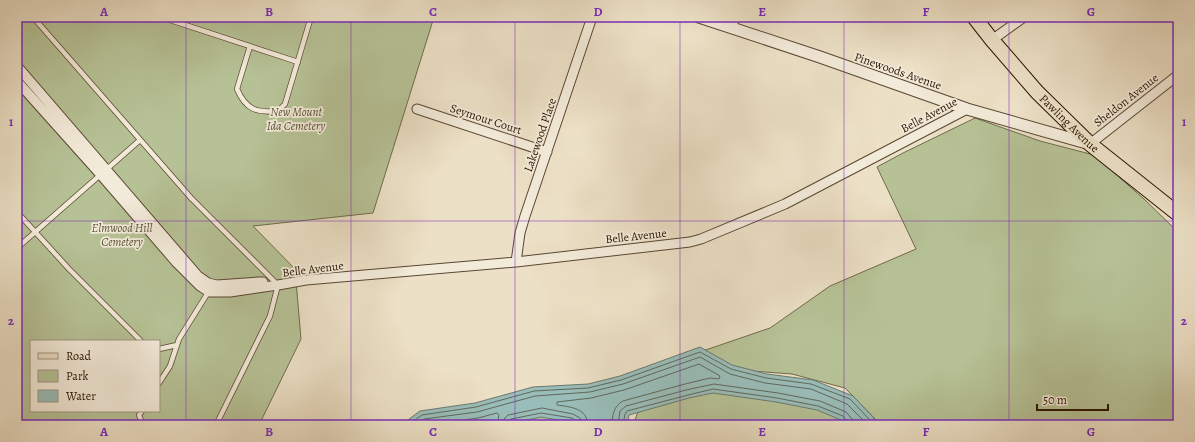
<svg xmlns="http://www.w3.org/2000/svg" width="1195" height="442" viewBox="0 0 1195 442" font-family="Alegreya,serif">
  <rect width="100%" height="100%" fill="#ece0c6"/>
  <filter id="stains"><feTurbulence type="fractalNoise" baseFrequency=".005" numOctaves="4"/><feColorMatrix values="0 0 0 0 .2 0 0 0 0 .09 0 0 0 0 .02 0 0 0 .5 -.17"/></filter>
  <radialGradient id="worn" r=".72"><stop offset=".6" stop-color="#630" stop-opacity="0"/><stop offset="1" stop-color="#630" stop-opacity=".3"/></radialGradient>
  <path fill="#b6c296" stroke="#6f6b4c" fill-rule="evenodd" d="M 17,17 L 434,17 L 373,213 L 253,226 L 295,269 L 301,339 L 259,425 L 17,425 ZM 31,341 L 159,341 L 159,411 L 31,411 Z
    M 975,118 L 1040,141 L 1094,155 L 1144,199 L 1178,232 L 1178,425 L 881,425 L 845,388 L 792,374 L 724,369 L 650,369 L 770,328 L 830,286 L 916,249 L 877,167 L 903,153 Z
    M 695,383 L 814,405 L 844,420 L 847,425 L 633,425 L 646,391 Z
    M 540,415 L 582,425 L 489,425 Z"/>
  <path fill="#99bdb8" stroke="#6c796f" d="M 700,347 L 732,365 L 767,374 L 813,380 L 853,396 L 873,417 L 876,425 L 845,425 L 841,420 L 817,410 L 776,402 L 713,393 L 689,398 L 629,415 L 627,425 L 575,425 L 570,422 L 541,417 L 503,425 L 401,425 L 420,411 L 475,403 L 533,387 L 588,384 L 620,376 Z"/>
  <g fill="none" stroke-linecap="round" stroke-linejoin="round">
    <path stroke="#60685c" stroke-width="1" d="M 408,425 L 422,415 L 476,407 L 534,391 L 588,388 L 621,380 L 700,352 L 731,369 L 766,378 L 811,384 L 850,399 L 869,419 L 872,425
      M 416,425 L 424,419 L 477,412 L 535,396 L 590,392 L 623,384 L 700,357 L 730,374 L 765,383 L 811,389 L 847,404 L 865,422 L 866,425
      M 428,425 L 478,418 L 497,413 L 499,415 L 497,425
      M 503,425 L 504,419 L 508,415 L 542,408 L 573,414 L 580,418 L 581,425
      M 508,425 L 508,421 L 511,419 L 541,413 L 572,418 L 576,421 L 576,425
      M 588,425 C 587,408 571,407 557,405 L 557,402 L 591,398 L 624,390 L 699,364 L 720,376 L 719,379 L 710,378 L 685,384 L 623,401 C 614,406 612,415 612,425
      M 618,425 L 620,411 L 626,406 L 686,390 L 714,384 L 778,393 L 820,401 L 846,412 L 852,419 L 853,425
      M 623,425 L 625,414 L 627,411 L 688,395 L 713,389 L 777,398 L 818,406 L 843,416 L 847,422 L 848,425"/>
    <defs>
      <path id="service" d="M 33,17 L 191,198 L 278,285 L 270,316 L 216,425
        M 161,17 L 298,62
        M 17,18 L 18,17
        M 733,28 L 738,17
        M 250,46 L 237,89 C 246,110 257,113 278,111 L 285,104 L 311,17
        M 17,212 L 69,269 L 141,341
        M 17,248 L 140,140
        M 159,349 L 177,345
        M 159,383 L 170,366 L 179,339 L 209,291
        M 142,411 L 139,415 L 142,423 L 145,425"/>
      <path id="minor" d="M 992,40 L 1024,17
        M 17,66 L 198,276 L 208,283 L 217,285 L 259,282 L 263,282
        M 17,81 L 101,175 L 176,262 L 200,286 L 209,292 L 230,292 L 278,285 L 306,280 L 516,262 L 690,242 L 701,239 L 785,204 L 967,109
        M 417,109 L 547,152
        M 1090,144 L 1178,75
        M 516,262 L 520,233 L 525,216 L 592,17"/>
      <path id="tertiary" d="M 699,17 L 820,57 L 967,109 L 1090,144"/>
      <g id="primary">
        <path id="s1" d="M 974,17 L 992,40 L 1037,92 L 1090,144 L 1178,214"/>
      </g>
    </defs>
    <use href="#service" stroke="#594732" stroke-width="6"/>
    <use href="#minor" stroke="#594732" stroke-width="11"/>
    <use href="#tertiary" stroke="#594732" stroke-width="13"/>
    <use href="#primary" stroke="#281401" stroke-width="16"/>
    <use href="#service" stroke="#f3ebda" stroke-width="4.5"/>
    <use href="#minor" stroke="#f3ebda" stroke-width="9"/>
    <use href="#tertiary" stroke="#f3ebda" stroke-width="11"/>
    <use href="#primary" stroke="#ece0c6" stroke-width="14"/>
  </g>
  <path fill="none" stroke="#7b2cbf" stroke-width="1" stroke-opacity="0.55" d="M 186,17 L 186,425M 351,17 L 351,425M 515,17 L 515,425M 680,17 L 680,425M 844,17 L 844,425M 1009,17 L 1009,425M 17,221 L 1178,221"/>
  <g text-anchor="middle" stroke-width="3.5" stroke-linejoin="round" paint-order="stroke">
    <g font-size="12" fill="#281401" stroke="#f3ebda">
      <text transform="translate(898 71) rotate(19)" y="4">Pinewoods Avenue</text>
      <text transform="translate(1126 100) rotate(-38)" y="4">Sheldon Avenue</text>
      <text transform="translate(929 115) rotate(-28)" y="4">Belle Avenue</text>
      <text transform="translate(486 119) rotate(18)" y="4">Seymour Court</text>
      <text dy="4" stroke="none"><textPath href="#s1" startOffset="143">Pawling Avenue</textPath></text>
      <text transform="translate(540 135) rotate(-71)" y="4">Lakewood Place</text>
      <text transform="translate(636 236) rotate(-6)" y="4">Belle Avenue</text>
      <text transform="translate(313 269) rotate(-7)" y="4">Belle Avenue</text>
    </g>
    <g font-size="12" font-style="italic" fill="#5a5135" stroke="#f3ebda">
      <text x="296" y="116">New Mount<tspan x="296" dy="14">Ida Cemetery</tspan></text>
      <text x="122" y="232">Elmwood Hill<tspan x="122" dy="14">Cemetery</tspan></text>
    </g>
  </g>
  <rect width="1195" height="442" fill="none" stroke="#ece0c6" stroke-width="44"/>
  <rect x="30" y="340" width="130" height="72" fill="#f3ebda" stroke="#a29583"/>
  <rect x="38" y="353" width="20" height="6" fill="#ece0c6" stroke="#a29583"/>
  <text x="66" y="360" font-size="12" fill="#281401">Road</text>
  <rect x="38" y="370" width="20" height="12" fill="#b6c296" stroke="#a29583"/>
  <text x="66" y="380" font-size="12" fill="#281401">Park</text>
  <rect x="38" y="390" width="20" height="12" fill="#99bdb8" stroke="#a29583"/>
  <text x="66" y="400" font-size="12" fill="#281401">Water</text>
  <path d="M1037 404v6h71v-6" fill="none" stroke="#281401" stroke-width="2"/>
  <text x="1043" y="404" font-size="12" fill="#281401" stroke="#f3ebda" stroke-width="3" paint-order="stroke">50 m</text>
  <rect x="22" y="22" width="1151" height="398" fill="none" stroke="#7b2cbf" stroke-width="1.5"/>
  <g font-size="13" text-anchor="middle" font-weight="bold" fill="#7b2cbf">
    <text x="104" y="16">A</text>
    <text x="269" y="16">B</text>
    <text x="433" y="16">C</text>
    <text x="598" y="16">D</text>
    <text x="762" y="16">E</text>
    <text x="926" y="16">F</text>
    <text x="1091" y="16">G</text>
    <text x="11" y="126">1</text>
    <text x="1184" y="126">1</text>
    <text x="11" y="325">2</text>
    <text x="1184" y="325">2</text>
    <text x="104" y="436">A</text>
    <text x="269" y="436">B</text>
    <text x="433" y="436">C</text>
    <text x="598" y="436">D</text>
    <text x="762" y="436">E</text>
    <text x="926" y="436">F</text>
    <text x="1091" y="436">G</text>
  </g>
  <rect width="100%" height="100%" filter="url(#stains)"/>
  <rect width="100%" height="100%" fill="url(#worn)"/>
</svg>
